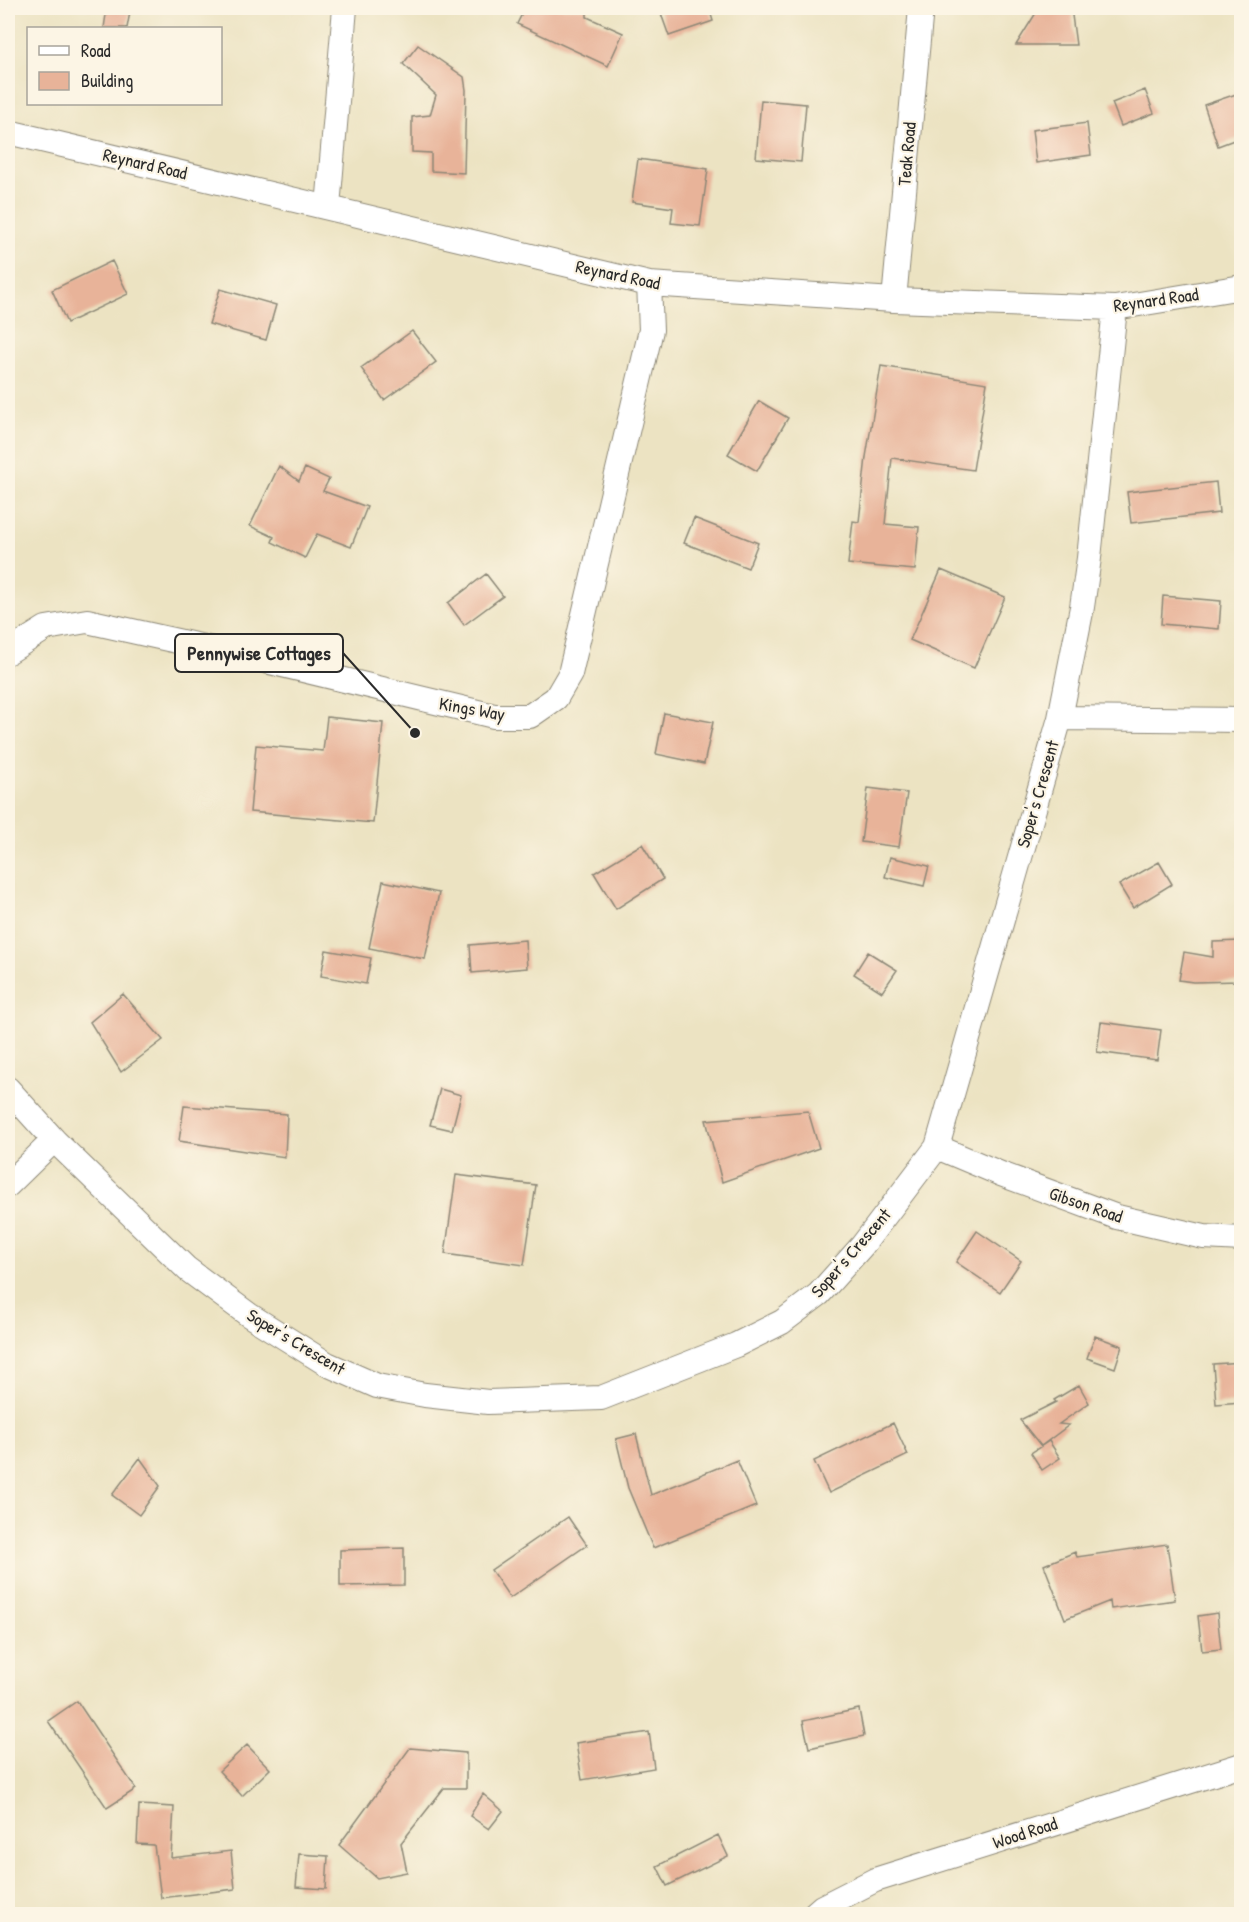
<svg xmlns="http://www.w3.org/2000/svg" width="1249" height="1922" viewBox="0 0 1249 1922" font-family="'Patrick Hand',sans-serif">
  <rect width="100%" height="100%" fill="#fcf5e5"/>
  <filter id="ink" filterUnits="userSpaceOnUse"><feTurbulence type="fractalNoise" baseFrequency=".0167" numOctaves="2"/><feDisplacementMap in="SourceGraphic" scale="12" xChannelSelector="R" yChannelSelector="G"/><feConvolveMatrix kernelMatrix="1 2 1 2 8 2 1 2 1" color-interpolation-filters="sRGB"/></filter>
  <filter id="wash" filterUnits="userSpaceOnUse"><feTurbulence type="fractalNoise" baseFrequency=".008" numOctaves="4" result="noise"/><feDisplacementMap in="SourceGraphic" scale="24" xChannelSelector="R" yChannelSelector="G"/><feGaussianBlur stdDeviation="1.35" result="paint"/><feColorMatrix in="noise" values="0 0 0 0 0 0 0 0 0 0 0 0 0 0 0 0 0 1.4 0 .05"/><feComposite in="paint" operator="in"/></filter>
  <g filter="url(#wash)">
    <rect width="100%" height="100%" fill="#ece3c2"/>
    <g id="blocks">
      <path fill="#e8b399" d="M 107,8 L 130,12 L 127,28 L 104,28 Z
        M 525,8 L 587,8 L 587,17 L 623,33 L 608,66 L 517,24 Z
        M 659,8 L 709,8 L 713,21 L 669,36 Z
        M 1039,8 L 1071,8 L 1076,45 L 1016,45 Z
        M 418,45 L 464,77 L 466,90 L 464,173 L 431,171 L 431,153 L 412,152 L 412,117 L 430,115 L 436,95 L 403,64 Z
        M 1145,90 L 1154,113 L 1121,126 L 1112,103 Z
        M 1242,92 L 1242,137 L 1218,146 L 1204,105 Z
        M 761,100 L 806,104 L 801,162 L 756,158 Z
        M 1087,123 L 1091,155 L 1036,163 L 1032,130 Z
        M 638,159 L 708,169 L 700,226 L 671,223 L 673,208 L 632,202 Z
        M 112,261 L 128,294 L 67,323 L 52,290 Z
        M 220,289 L 276,305 L 266,340 L 209,324 Z
        M 412,331 L 436,362 L 384,400 L 361,368 Z
        M 881,366 L 987,383 L 973,470 L 892,458 L 885,524 L 919,527 L 915,570 L 848,564 L 853,521 L 859,522 L 866,457 Z
        M 759,401 L 788,418 L 757,471 L 728,454 Z
        M 279,466 L 299,481 L 305,468 L 329,479 L 323,491 L 367,507 L 351,547 L 317,534 L 305,558 L 272,542 L 274,537 L 250,526 Z
        M 1216,482 L 1219,513 L 1131,523 L 1127,492 Z
        M 694,518 L 758,543 L 748,568 L 684,543 Z
        M 941,570 L 1005,597 L 974,668 L 910,640 Z
        M 486,574 L 503,596 L 464,625 L 448,603 Z
        M 1163,596 L 1221,601 L 1219,629 L 1161,624 Z
        M 664,713 L 713,722 L 704,764 L 656,754 Z
        M 327,717 L 383,723 L 373,823 L 250,812 L 256,745 L 323,751 Z
        M 868,788 L 907,793 L 899,847 L 861,842 Z
        M 642,844 L 663,879 L 616,909 L 594,873 Z
        M 890,857 L 929,866 L 924,886 L 885,877 Z
        M 1159,862 L 1172,884 L 1133,908 L 1119,885 Z
        M 383,881 L 439,893 L 425,959 L 369,948 Z
        M 525,940 L 527,968 L 472,973 L 470,945 Z
        M 1242,941 L 1242,981 L 1193,982 L 1179,980 L 1184,952 L 1213,957 L 1213,942 Z
        M 326,950 L 371,958 L 366,984 L 321,976 Z
        M 868,952 L 897,970 L 882,992 L 854,974 Z
        M 123,994 L 163,1040 L 121,1072 L 90,1022 Z
        M 1101,1022 L 1161,1030 L 1157,1060 L 1097,1052 Z
        M 440,1089 L 461,1095 L 452,1130 L 430,1125 Z
        M 184,1106 L 287,1114 L 285,1157 L 179,1141 Z
        M 808,1111 L 819,1148 L 722,1182 L 706,1120 Z
        M 456,1175 L 536,1185 L 524,1265 L 445,1254 Z
        M 977,1231 L 1021,1261 L 1000,1292 L 956,1262 Z
        M 1095,1336 L 1122,1346 L 1115,1368 L 1087,1358 Z
        M 1242,1362 L 1242,1402 L 1216,1404 L 1213,1364 Z
        M 1079,1385 L 1089,1403 L 1059,1424 L 1069,1425 L 1041,1446 L 1020,1420 L 1056,1402 L 1054,1400 Z
        M 893,1423 L 908,1455 L 829,1493 L 814,1461 Z
        M 636,1434 L 651,1495 L 737,1460 L 756,1506 L 653,1548 L 628,1488 L 616,1439 Z
        M 1049,1441 L 1060,1458 L 1042,1470 L 1031,1453 Z
        M 140,1458 L 160,1486 L 139,1515 L 112,1495 Z
        M 568,1517 L 587,1545 L 510,1598 L 491,1570 Z
        M 1167,1544 L 1175,1600 L 1111,1609 L 1110,1601 L 1065,1619 L 1044,1565 L 1075,1552 L 1077,1557 Z
        M 404,1548 L 404,1585 L 340,1586 L 340,1550 Z
        M 1217,1613 L 1221,1649 L 1202,1651 L 1198,1616 Z
        M 77,1701 L 136,1789 L 107,1808 L 48,1721 Z
        M 859,1709 L 864,1736 L 809,1748 L 803,1721 Z
        M 649,1732 L 654,1768 L 582,1780 L 576,1743 Z
        M 247,1745 L 270,1769 L 242,1796 L 219,1771 Z
        M 410,1748 L 466,1753 L 466,1788 L 444,1788 L 401,1843 L 407,1872 L 377,1878 L 339,1845 Z
        M 483,1794 L 503,1811 L 489,1829 L 470,1816 Z
        M 139,1805 L 174,1807 L 171,1858 L 231,1851 L 235,1889 L 161,1898 L 154,1845 L 137,1844 Z
        M 718,1835 L 728,1856 L 667,1886 L 657,1866 Z
        M 299,1854 L 328,1856 L 326,1889 L 296,1887 Z"/>
    </g>
  </g>
  <g filter="url(#ink)">
    <use href="#blocks" fill-opacity="0" stroke="#8c8776" stroke-width="1.5"/>
    <g fill="none" stroke-linecap="round" stroke-linejoin="round">
      <defs>
        <path id="minor" d="M 8,132 L 649,284 L 894,300 L 1115,308 L 1242,287
          M 328,207 L 345,8
          M 894,300 L 921,8
          M 8,652 L 46,628 L 87,621 L 249,657 L 494,716 L 530,716 L 556,698 L 570,674 L 651,330 L 649,284
          M 1060,718 L 1242,720
          M 8,1089 L 54,1140 L 187,1269 L 249,1315 L 327,1364 L 377,1386 L 425,1395 L 488,1402 L 601,1398 L 736,1345 L 782,1322 L 819,1294 L 862,1246 L 937,1147 L 1060,718 L 1082,607 L 1089,558 L 1115,308
          M 937,1147 L 1001,1174 L 1117,1217 L 1204,1237 L 1242,1239
          M 8,1185 L 54,1140
          M 814,1914 L 822,1907 L 875,1880 L 1242,1765"/>
      </defs>
      <use href="#minor" stroke="#8c8776" stroke-width="26"/>
      <use href="#minor" stroke="#fff" stroke-width="24"/>
    </g>
  </g>
  <g text-anchor="middle" stroke-width="4.5" stroke-linejoin="round" paint-order="stroke">
    <g font-size="18" fill="#2b2b2b" stroke="#fcf5e5">
      <text transform="translate(907 154) rotate(-85)" y="6">Teak Road</text>
      <text transform="translate(145 164) rotate(13)" y="6">Reynard Road</text>
      <text transform="translate(618 275) rotate(12)" y="6">Reynard Road</text>
      <text transform="translate(1156 300) rotate(-8)" y="6">Reynard Road</text>
      <text transform="translate(472 709) rotate(10)" y="6">Kings Way</text>
      <text transform="translate(1038 794) rotate(-74)" y="6">Soper's Crescent</text>
      <text transform="translate(1086 1205) rotate(19)" y="6">Gibson Road</text>
      <text transform="translate(851 1253) rotate(-49)" y="6">Soper's Crescent</text>
      <text transform="translate(296 1342) rotate(31)" y="6">Soper's Crescent</text>
      <text transform="translate(1025 1833) rotate(-18)" y="6">Wood Road</text>
    </g>
  </g>
  <path fill="none" stroke="#2b2b2b" stroke-width="2" d="M415 733L343 653"/>
  <circle fill="#2b2b2b" stroke="#fcf5e5" stroke-width="2" cx="415" cy="733" r="6"/>
  <rect fill="#fcf5e5" stroke="#2b2b2b" stroke-width="2" x="175" y="634" width="168" height="38" rx="6"/>
  <g font-size="20" text-anchor="middle" font-weight="bold" fill="#2b2b2b">
    <text x="259" y="660">Pennywise Cottages</text>
  </g>
  <rect width="1249" height="1922" fill="none" stroke="#fcf5e5" stroke-width="30"/>
  <rect x="27" y="27" width="195" height="78" fill="#fcf5e5" stroke="#a8a49b" stroke-width="1.5"/>
  <rect x="39" y="46" width="30" height="9" fill="#ffffff" stroke="#a8a49b" stroke-width="1.5"/>
  <text x="81" y="57" font-size="18" fill="#2b2b2b">Road</text>
  <rect x="39" y="72" width="30" height="18" fill="#e8b399" stroke="#a8a49b" stroke-width="1.5"/>
  <text x="81" y="87" font-size="18" fill="#2b2b2b">Building</text>
</svg>
